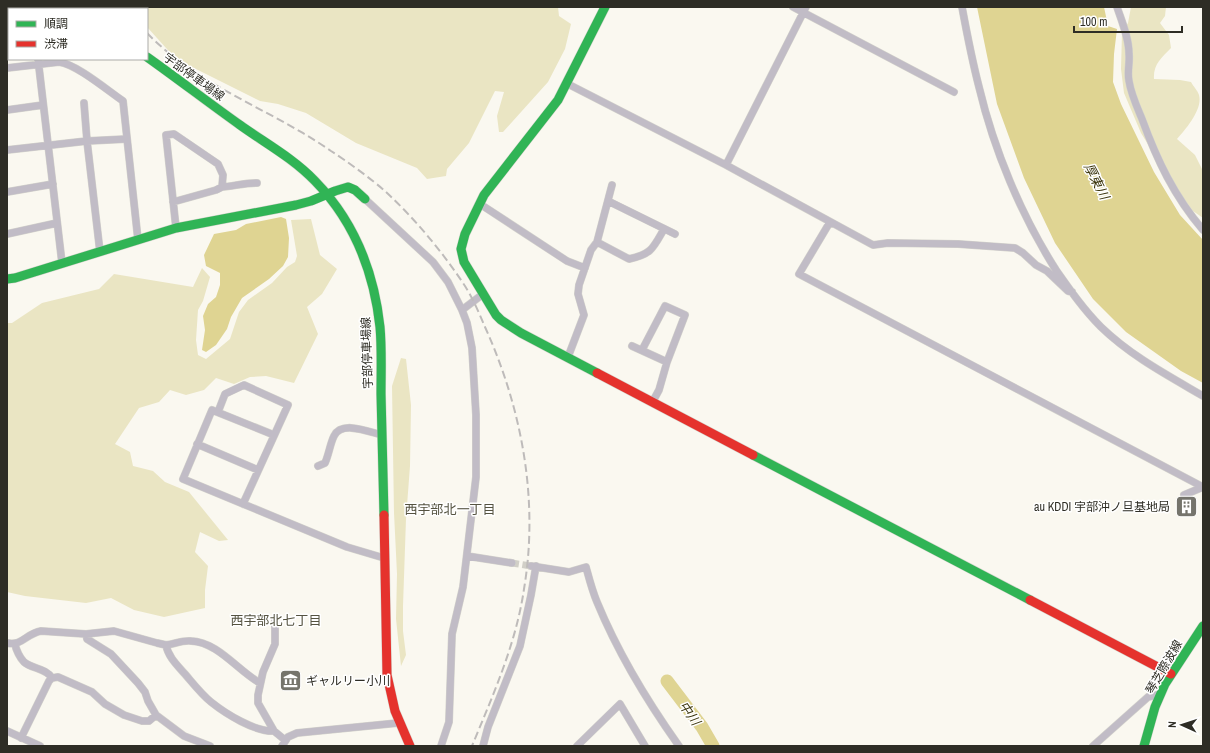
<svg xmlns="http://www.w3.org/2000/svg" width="1210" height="753" viewBox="0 0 1210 753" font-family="'Archivo Narrow','Noto Sans JP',sans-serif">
  <rect width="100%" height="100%" fill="#faf8f0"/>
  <path fill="#eae5c3" d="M 133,7 L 558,7 L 559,16 L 571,24 L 565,49 L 548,82 L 503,132 L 499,132 L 497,116 L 504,92 L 495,91 L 469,143 L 447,169 L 446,176 L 427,179 L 417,168 L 356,143 L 306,113 L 278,104 L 260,101 L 176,59 L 147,27 L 147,9 L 134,9 Z
    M 1131,7 L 1166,7 L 1165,16 L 1160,23 L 1169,35 L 1171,48 C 1161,58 1153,65 1154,79 L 1180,80 L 1191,82 C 1193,86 1198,91 1199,95 C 1203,109 1186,129 1177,139 L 1195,155 L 1203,171 L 1203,218 L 1193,211 L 1170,180 L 1141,133 L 1124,93 L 1121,69 L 1122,33 L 1128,23 Z
    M 311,219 L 320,255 L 337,269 L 322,294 L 307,307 L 318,334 L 294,383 L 266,376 L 250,377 L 234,384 L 216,378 L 204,390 L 186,395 L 170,390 L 159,402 L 139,408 L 115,444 L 130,452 L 133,466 L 153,471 L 165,482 L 189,492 L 228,540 L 219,541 L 200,532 L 195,552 L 208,566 L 205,590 L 205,608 L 164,617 L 134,610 L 111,598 L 86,603 L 25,596 L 7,592 L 7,323 L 12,323 L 42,303 L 99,289 L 114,274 L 193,287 L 202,268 L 210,277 L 203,301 L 198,310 L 196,340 L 198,355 L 206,359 L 230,339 L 239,312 L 248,300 L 272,283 L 287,267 L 295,262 L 297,256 L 291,220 Z
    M 401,358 L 406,359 L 411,405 L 410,466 L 406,519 L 403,606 L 403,631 L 406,655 L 401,666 L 396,619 L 397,574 L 394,513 L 392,386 Z"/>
  <path fill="#dfd492" d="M 977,7 L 1104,7 L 1108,26 L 1117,29 L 1114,54 L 1113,82 L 1121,104 L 1154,172 L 1180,215 L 1203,240 L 1203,383 L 1181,371 L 1126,332 L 1093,299 L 1055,243 L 1024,178 L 997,104 Z
    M 281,217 L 286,219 L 289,238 L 288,257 L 283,266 L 269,279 L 242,298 L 231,317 L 227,329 L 216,345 L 206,352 L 202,350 L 205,330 L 203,316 L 208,304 L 216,297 L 220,285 L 220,273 L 206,266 L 204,255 L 214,234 L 236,230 L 246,224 Z"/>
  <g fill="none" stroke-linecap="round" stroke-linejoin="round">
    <path stroke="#dfd492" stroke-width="13" d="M 667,681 L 702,727 L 713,746"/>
    <path stroke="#d1cfc7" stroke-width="7" stroke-dasharray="7 3.5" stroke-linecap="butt" d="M 512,563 L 531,566"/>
    <defs>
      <path id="street" d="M 793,7 L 954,92
        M 962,7 C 967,34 972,60 979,87 C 994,150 1021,215 1056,270 C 1070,290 1084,310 1101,327 C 1131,356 1167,375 1203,396
        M 1117,7 C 1122,22 1129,38 1129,54 C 1130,63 1127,72 1129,81 C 1131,94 1137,107 1142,119 C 1157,160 1174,196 1203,230
        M 7,23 L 9,22
        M 38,59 L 62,263
        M 7,68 L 59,62 C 76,64 107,90 123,101 L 138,240
        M 566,83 L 726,165 L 873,245 L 888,243 L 958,244 L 1015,248 L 1023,253 L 1036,265 L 1047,271 L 1068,291 L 1072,292
        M 84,103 L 87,141 L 100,252
        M 7,110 L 43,105
        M 7,150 L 87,141 L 127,139
        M 726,165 L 806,7
        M 222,187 C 234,186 245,183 257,183
        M 7,192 L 53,184
        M 365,199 L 433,262 L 448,282 L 462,310 L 467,323 L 472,348 L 476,415 L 476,477 L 463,587 L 452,634 L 449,722 L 441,746
        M 608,201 L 675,234
        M 173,202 L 216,190 L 222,187 L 223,175 L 218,164 L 174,134 L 166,135 L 176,228
        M 480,204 L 567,261 L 585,268
        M 830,222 L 799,274 L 1203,487
        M 7,234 L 57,223
        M 597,242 L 629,259 C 652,254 653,248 664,229
        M 462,310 L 483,294
        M 632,346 L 667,362
        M 642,350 L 665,306 L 685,315 L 667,362 L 659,390 L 653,401
        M 568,357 L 584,315 L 578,294 L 579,285 L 591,250 L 597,242 L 612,185
        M 218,412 L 225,394 L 244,385 L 288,405 L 243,504
        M 274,435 L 212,410 L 183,479 L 347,547 L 384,558
        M 197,444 L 258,470
        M 318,466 L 325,463 C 329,454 330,444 334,436 C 342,420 369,432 382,435
        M 1184,495 L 1203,487
        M 467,556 L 512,563
        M 531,566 L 569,572 L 586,567 C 589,578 592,590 597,602 C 618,653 647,701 679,746
        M 86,634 L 87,639 L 111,654 L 138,683 L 145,692 L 148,701 L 156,715 L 184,736 L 210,746
        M 7,643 C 23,646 25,634 41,631 L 86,634 L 114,631 L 157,643 L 166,645 C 168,656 176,664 184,673 C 192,682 201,694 211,702 C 226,714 255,732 274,731 L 285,740
        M 15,644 C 16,650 20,658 24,662 C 32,669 46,668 52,678
        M 166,645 C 174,644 183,640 191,641 C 218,642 238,671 260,683
        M 7,731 L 40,746
        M 274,731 L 258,703 L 258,695 L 263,672 L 275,644 L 275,619
        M 21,738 L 49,681 L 52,678 L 58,677 L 92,692 L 105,704 L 124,715 L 142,721 L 149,721 L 156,715
        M 282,746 L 288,737 L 297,733 L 398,723
        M 483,746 L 488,727 L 520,646 L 531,595 L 536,566
        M 577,746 L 620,704 L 645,746
        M 1093,746 L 1148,697 L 1161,694"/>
      <path id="fast" d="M 93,7 L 95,9
        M 147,57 C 178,79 209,103 240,125 C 265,143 293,158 315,181 C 354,221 374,272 380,327 C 382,349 381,372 381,394 C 382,434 383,474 384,515
        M 7,279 L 15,278 L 176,228 L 296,205 L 311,201 L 335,191 L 348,187 L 355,190 L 365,199
        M 597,373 L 521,333 L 501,320 L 496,315 L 464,262 L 461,249 L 465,234 L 484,195 L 558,100 L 605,7
        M 753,455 L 1030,600
        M 1144,746 L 1155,707 L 1165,684 L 1203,626"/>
      <path id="jam" d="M 597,373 L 753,455
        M 384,515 L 387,675 L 395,711 L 410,746
        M 1030,600 L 1171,674"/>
    </defs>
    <use href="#street" stroke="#d4d3cc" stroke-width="8"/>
    <use href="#fast" stroke="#d4d3cc" stroke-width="10"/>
    <use href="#jam" stroke="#d4d3cc" stroke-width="10"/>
    <use href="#street" stroke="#c1bcc6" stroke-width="7"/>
    <use href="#fast" stroke="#30b455" stroke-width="9"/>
    <use href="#jam" stroke="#e5322d" stroke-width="9"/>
    <path stroke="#bebbba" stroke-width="2" stroke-dasharray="8 4" stroke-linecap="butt" d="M 116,7 L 118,9
      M 147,33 C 199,87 271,109 331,151 C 348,162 370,178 385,191 C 414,218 441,250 463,283 C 472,296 479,313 485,327 C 522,409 539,500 524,589 C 516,644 493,695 472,746"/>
  </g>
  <defs>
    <symbol id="building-square" viewBox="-11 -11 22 22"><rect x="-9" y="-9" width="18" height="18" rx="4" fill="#75746c" stroke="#fff"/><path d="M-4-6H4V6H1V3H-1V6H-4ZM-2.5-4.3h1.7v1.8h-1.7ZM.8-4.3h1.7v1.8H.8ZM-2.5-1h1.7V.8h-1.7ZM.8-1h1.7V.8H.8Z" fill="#fff"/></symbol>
    <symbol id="museum-square" viewBox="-11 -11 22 22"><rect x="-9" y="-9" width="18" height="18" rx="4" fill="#75746c" stroke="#fff"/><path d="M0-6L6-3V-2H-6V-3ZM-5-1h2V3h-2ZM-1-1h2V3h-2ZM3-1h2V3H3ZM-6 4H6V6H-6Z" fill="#fff"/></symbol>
  </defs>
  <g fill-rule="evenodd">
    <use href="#building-square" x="1174" y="494" width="25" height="25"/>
    <use href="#museum-square" x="278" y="668" width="25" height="25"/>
  </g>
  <g text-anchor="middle" stroke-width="3" stroke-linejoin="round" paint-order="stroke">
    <g font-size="12" fill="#2e2d25" stroke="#fff">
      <text transform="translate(194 77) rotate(36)" y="4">宇部停車場線</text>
      <text transform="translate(367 353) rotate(-92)" y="4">宇部停車場線</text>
      <text transform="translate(1164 667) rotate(-60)" y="4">琴芝際波線</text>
    </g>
    <g font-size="12" fill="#2e2d25" stroke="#fff" text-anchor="end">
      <text x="1170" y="511">au KDDI 宇部沖ノ旦基地局</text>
      <text x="306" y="685" text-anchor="start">ギャルリー小川</text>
    </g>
    <g font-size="13" font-style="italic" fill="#3b350c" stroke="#fff">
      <text transform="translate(1097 181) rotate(63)" y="5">厚東川</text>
      <text transform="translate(690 713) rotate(55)" y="5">中川</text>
    </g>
    <g font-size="13" fill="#555341" stroke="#fff">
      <text x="450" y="514">西宇部北一丁目</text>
      <text x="276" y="625">西宇部北七丁目</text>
    </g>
  </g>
  <rect width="1210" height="753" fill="none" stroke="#2e2d25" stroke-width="16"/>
  <rect x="8" y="8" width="140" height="52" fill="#ffffff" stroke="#ababa8"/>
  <rect x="16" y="21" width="20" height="6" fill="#30b455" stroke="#ababa8"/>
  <text x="44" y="28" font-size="12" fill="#2e2d25">順調</text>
  <rect x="16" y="41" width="20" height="6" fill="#e5322d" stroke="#ababa8"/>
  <text x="44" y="48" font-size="12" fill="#2e2d25">渋滞</text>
  <g transform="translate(1182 725) rotate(273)" stroke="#ffffff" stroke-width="3" paint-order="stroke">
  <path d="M0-3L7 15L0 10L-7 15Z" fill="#2e2d25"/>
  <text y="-6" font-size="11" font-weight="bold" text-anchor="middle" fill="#2e2d25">N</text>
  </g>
  <path d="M1074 26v6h108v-6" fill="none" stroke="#2e2d25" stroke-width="2"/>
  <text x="1080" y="26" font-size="12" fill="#2e2d25" stroke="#ffffff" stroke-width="3" paint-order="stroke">100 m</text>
</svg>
